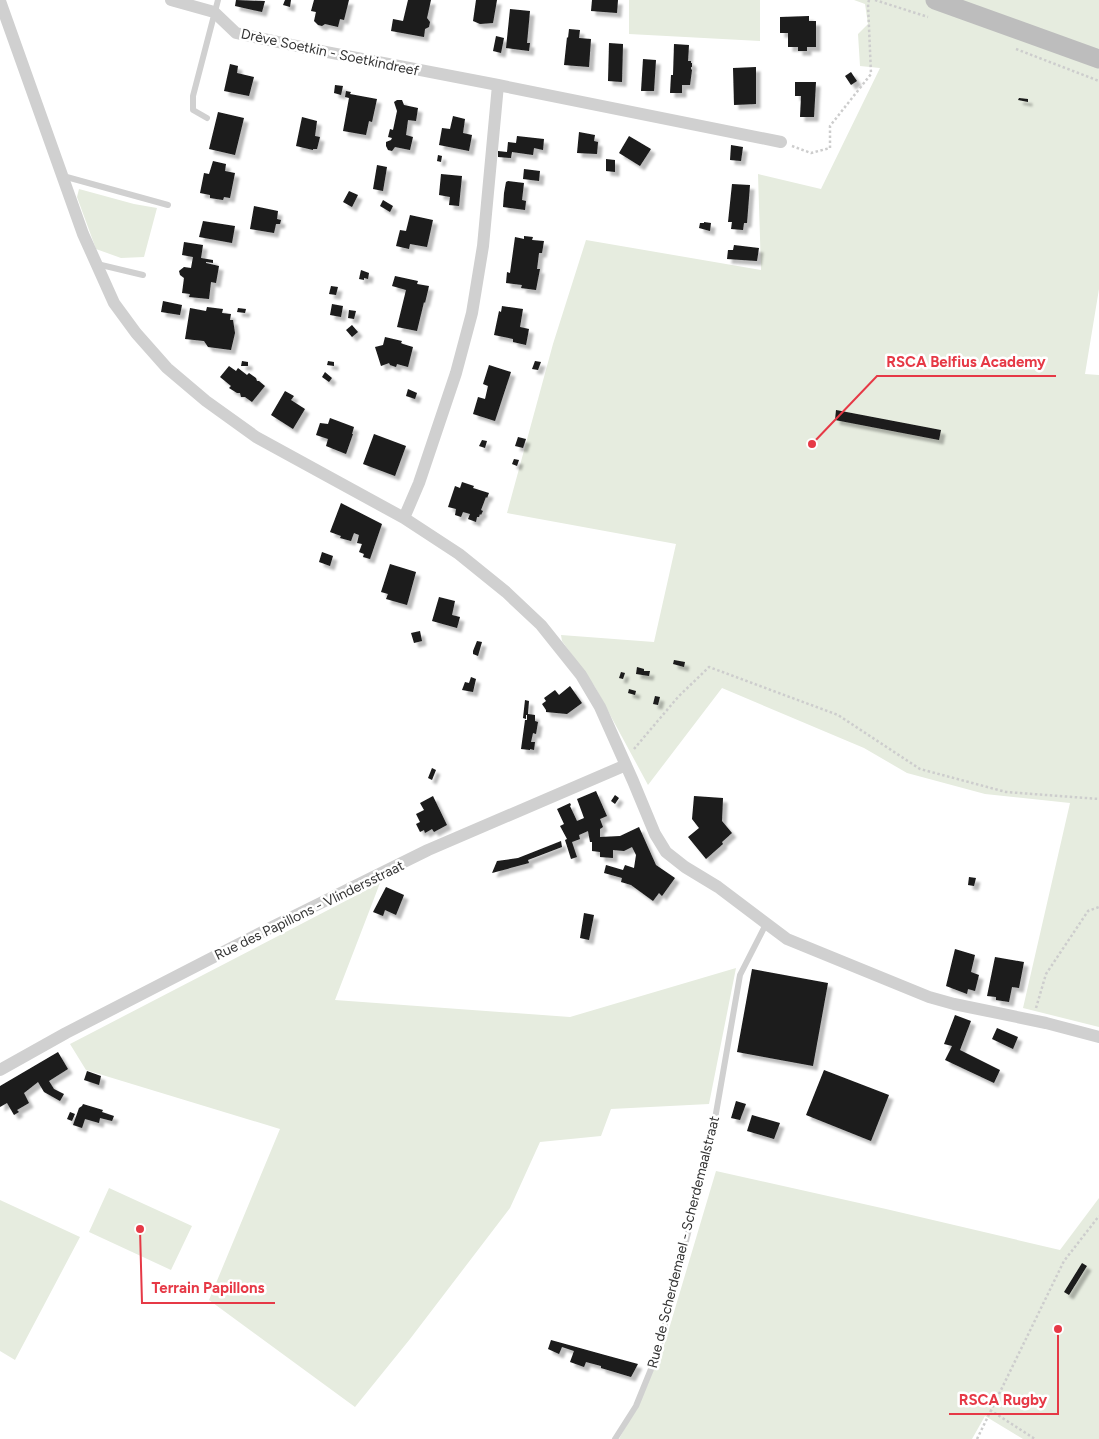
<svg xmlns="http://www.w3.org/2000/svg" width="1099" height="1439" viewBox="0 0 1099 1439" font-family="Figtree,sans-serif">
  <defs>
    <filter id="shadow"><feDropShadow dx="4.5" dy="4.5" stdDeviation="1" flood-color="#0004"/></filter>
  </defs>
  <rect width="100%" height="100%" fill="#fff"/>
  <path fill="#e6ecdf" d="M 629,0 L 760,0 L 760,41 L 629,34 Z
    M 854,0 L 1099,0 L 1099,289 L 1085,374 L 1099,375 L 1099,1027 L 1023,1008 L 1070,803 L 985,794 L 907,773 L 864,748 L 722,688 L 648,785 L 595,687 L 562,641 L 561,635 L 654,642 L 676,544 L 507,513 L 553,344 L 586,240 L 761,270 L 758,174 L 821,189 L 880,68 L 860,66 L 858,34 L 868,24 L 865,4 Z
    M 79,189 L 134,204 L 157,208 L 144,257 L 121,258 L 96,249 L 77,197 Z
    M 380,883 L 335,1000 L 570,1017 L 736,968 L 709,1104 L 611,1109 L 601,1136 L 540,1142 L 510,1208 L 410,1339 L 355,1407 L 209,1300 L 280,1129 L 86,1070 L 70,1044 Z
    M 716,1171 L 886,1209 L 1060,1250 L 1099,1198 L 1099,1439 L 1023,1439 L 985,1416 L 972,1439 L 619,1439 L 640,1400 L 663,1349 Z
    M 109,1188 L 192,1226 L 171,1270 L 89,1232 Z
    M 0,1200 L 80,1237 L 15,1360 L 0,1351 Z"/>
  <path fill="#1a1a1a" filter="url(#shadow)" d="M 236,0 L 265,1 L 262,12 L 235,6 Z
    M 285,0 L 291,0 L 290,7 L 283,5 Z
    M 314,0 L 349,0 L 344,20 L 340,19 L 338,27 L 325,24 L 322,26 L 318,25 L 314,21 L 316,12 L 311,11 Z
    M 408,0 L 431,0 L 427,18 L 430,22 L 429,27 L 425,29 L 424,37 L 391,31 L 393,19 L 403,21 Z
    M 476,0 L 497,0 L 493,23 L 480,24 L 473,21 Z
    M 592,0 L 618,0 L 617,13 L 591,11 Z
    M 510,9 L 530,11 L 527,43 L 530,43 L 529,51 L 506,48 Z
    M 809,16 L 809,21 L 816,21 L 816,47 L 807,47 L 807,51 L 798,51 L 798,47 L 788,47 L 788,33 L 780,33 L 780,17 Z
    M 569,29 L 580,30 L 579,38 L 591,39 L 589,67 L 564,65 L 567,37 L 568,38 Z
    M 496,36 L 504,38 L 501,53 L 493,51 Z
    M 609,43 L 623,44 L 622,82 L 608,81 Z
    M 674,44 L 689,45 L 688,61 L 691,61 L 691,63 L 692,63 L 692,67 L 691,67 L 691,69 L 692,70 L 690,85 L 682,85 L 682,93 L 670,93 L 671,75 L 673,75 Z
    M 643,59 L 656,60 L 654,91 L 641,91 Z
    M 230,64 L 238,66 L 237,73 L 254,77 L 249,96 L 224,91 Z
    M 756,67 L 756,104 L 734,105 L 733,68 Z
    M 851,72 L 857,81 L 851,85 L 845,76 Z
    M 795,82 L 816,82 L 814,117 L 800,117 L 801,96 L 795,96 Z
    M 335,85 L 343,86 L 341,95 L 334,93 Z
    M 346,91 L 351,92 L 350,94 L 377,99 L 372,122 L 369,121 L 366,135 L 343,131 L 349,98 L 345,97 Z
    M 1019,98 L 1028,99 L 1028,102 L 1018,100 Z
    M 397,100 L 402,100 L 404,105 L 418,108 L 416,121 L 408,120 L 406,135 L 413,137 L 410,150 L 395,147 L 392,151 L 388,150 L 386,146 L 386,142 L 391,140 L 392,138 L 388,137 L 390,129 L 393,130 L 397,111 L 394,102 Z
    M 218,112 L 244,118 L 235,155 L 209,149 Z
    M 453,116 L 465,119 L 463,133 L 472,135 L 469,151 L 439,145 L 442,128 L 450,129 Z
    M 302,117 L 317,121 L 315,136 L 320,137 L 317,149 L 313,149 L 313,150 L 296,146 Z
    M 579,132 L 595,135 L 594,141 L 598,142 L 597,154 L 577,153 Z
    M 517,136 L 544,139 L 543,150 L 534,148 L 533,155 L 512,152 L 511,158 L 498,157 L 498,151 L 507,152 L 508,142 L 516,143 Z
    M 629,136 L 651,149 L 640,166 L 619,153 Z
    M 731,145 L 743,147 L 741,161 L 730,160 Z
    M 438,155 L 442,156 L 441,162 L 437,161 Z
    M 606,159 L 615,160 L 615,172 L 606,171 Z
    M 213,161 L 226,164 L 225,171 L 235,173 L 230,198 L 224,197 L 223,200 L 210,198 L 210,195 L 200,193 L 204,173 L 209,174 Z
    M 377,165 L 387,167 L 383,191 L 373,189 Z
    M 524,169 L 540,171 L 539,181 L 523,179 Z
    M 441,174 L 462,176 L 459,206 L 449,205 L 450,197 L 439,195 Z
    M 508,181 L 524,183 L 522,200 L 526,201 L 525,210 L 503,207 L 504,193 L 506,182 Z
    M 732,184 L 750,185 L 747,223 L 744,223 L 743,230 L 731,229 L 732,222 L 728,222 Z
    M 349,191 L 358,195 L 352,207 L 343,202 Z
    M 383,200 L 393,206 L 390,212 L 380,206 Z
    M 254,206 L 278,211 L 277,219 L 281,220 L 280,224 L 276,224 L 274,233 L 250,229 Z
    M 410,215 L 433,220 L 427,247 L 410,244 L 409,249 L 396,246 L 400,230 L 406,231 Z
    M 203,221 L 235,226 L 232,243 L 199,237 Z
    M 704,222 L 711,223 L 710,231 L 699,228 L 700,223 L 704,223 Z
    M 524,236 L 533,237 L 532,240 L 544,241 L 542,253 L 539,253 L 537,269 L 540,269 L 536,290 L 521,288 L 522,285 L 506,283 L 507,272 L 510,273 L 515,237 L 524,239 Z
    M 184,242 L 203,245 L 201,258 L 213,260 L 213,263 L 206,262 L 206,263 L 219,266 L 216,283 L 211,282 L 209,299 L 189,297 L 190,294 L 182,293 L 184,278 L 180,275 L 179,271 L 184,267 L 191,268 L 193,257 L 182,255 Z
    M 734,245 L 759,248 L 757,261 L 727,259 L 728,250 L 733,250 Z
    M 361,270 L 369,273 L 368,279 L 364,278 L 364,280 L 359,279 Z
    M 395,276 L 418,281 L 417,284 L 429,286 L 425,303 L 424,302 L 417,331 L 397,327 L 406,290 L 392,286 Z
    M 331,286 L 338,287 L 336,295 L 329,294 Z
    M 163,301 L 182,305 L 180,315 L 161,312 Z
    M 332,304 L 343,306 L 341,317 L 330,315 Z
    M 502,306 L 523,309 L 520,327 L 529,329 L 526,345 L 513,342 L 513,339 L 494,335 L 499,311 L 501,312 Z
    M 207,307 L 223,309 L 222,313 L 231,314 L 230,320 L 233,320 L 235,333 L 231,350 L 208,347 L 204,341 L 185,339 L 190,308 L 206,311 Z
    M 238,308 L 246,309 L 245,313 L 237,312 Z
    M 349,310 L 356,311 L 354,319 L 348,318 Z
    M 352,325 L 358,332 L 352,337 L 346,330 Z
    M 385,337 L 402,341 L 401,343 L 403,344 L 413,347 L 408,367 L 397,364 L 396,367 L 390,365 L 389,363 L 381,366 L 375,347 L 383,345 Z
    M 242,361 L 248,362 L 248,366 L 241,366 Z
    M 328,361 L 334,362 L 334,366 L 327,365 Z
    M 535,361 L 541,362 L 538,370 L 532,369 Z
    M 489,365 L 511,372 L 495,421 L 473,414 L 478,397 L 485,399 L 488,386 L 483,384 Z
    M 229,366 L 236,371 L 238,368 L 247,375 L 249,373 L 256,378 L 257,381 L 259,381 L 265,386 L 252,402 L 245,397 L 241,397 L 240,393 L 237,393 L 229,388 L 231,386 L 220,377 Z
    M 325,372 L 332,378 L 329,382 L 322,377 Z
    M 408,389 L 417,393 L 415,399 L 406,396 Z
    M 285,391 L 294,396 L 291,400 L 305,409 L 293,429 L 271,415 Z
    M 836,410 L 941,430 L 939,440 L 835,420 Z
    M 330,418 L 354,427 L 352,434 L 353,434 L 346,454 L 326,446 L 328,439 L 316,435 L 320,423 L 328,424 Z
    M 374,434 L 406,446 L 395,476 L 363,464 Z
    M 518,437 L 526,439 L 523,448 L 515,446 Z
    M 482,440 L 487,441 L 485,448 L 479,446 Z
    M 514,459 L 519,460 L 517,466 L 512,464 Z
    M 462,482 L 474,486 L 473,488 L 489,493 L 487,498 L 486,497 L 481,510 L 483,511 L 481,515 L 480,514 L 479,517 L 477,517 L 476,522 L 468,519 L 470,514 L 463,512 L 461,517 L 455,515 L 456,509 L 448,507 L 455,486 L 460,488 Z
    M 341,503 L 382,524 L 370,559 L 363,557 L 364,554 L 359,552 L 362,544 L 357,543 L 359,535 L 354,533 L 351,541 L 340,538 L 341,536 L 330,532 Z
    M 322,552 L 333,556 L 330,566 L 319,562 Z
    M 390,564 L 416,572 L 407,605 L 386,599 L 388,594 L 381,592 Z
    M 439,597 L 455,601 L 452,615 L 460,617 L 457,628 L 432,621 Z
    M 420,631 L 422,641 L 414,643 L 411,633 Z
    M 477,641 L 482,642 L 478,656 L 473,654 L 473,651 Z
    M 674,660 L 685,662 L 684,667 L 673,664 Z
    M 637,667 L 644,669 L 644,671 L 650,671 L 649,676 L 636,674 Z
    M 621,672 L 625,673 L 623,679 L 619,678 Z
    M 471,677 L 476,679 L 473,692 L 462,690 L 465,682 L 469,683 Z
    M 570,686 L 582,703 L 567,714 L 546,712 L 546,710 L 542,704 L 546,701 L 544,698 L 555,690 L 559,695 Z
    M 629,689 L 636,691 L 635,695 L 628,693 Z
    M 655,696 L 660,697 L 658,705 L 653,704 Z
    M 525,700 L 529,701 L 528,714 L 535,715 L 535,721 L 538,722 L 536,734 L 533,733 L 531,742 L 535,742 L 534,750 L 530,749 L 530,750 L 521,749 L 525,720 L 527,720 L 527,715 L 526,715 L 526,719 L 523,718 Z
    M 432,768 L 436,770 L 432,780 L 428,778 Z
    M 596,791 L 607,816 L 600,819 L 603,827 L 600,829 L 600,837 L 620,836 L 639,827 L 656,865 L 675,878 L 662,896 L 659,893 L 653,901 L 631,885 L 621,882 L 622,878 L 604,873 L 606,865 L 623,870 L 625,865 L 634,868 L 636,855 L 632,847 L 624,851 L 613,850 L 613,858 L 600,857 L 600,852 L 592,851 L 592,842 L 590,842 L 588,831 L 579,835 L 580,839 L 572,842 L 577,857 L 571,859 L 565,840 L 567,839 L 560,826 L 564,824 L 557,809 L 570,803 L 571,805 L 570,806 L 577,821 L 584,818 L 577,799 Z
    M 615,795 L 619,798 L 615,804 L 611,801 Z
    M 433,796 L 447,825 L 434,832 L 432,829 L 425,833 L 424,830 L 420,832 L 416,824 L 420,822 L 416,814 L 424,810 L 420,803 Z
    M 694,796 L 723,798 L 722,821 L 732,833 L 722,842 L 723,844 L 706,859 L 688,837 L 699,828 L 692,819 Z
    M 561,841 L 562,847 L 528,860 L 529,863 L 492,873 L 497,861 L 518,858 Z
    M 969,877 L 976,878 L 974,886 L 968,885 Z
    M 386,887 L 404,895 L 396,915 L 385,910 L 383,916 L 373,912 Z
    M 584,913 L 594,915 L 589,940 L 580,938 Z
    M 955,949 L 975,955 L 971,972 L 979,975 L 975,991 L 968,989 L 967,994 L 946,986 Z
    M 995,957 L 1024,962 L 1019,988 L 1012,987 L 1009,1002 L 996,1000 L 996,997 L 987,996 Z
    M 752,969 L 828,983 L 813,1066 L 737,1052 Z
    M 955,1015 L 971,1021 L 960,1050 L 1000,1070 L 994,1083 L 945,1060 L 952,1046 L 944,1044 Z
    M 997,1028 L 1018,1037 L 1013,1049 L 992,1039 Z
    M 58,1052 L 68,1069 L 49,1081 L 54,1089 L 64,1094 L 60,1101 L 44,1092 L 38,1082 L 24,1093 L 29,1103 L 17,1110 L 19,1112 L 14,1115 L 7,1103 L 0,1107 L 0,1086 Z
    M 824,1070 L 889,1095 L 871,1141 L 806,1115 Z
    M 87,1071 L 101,1076 L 99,1085 L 84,1080 Z
    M 736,1101 L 746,1104 L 740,1120 L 731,1118 Z
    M 83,1104 L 103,1110 L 102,1112 L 114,1116 L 112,1121 L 100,1118 L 99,1123 L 85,1119 L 82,1128 L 73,1125 L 79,1108 L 82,1106 Z
    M 70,1112 L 75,1114 L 72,1121 L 67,1119 Z
    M 752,1115 L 780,1123 L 774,1139 L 747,1131 Z
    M 1082,1263 L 1087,1266 L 1069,1295 L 1064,1292 Z
    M 551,1340 L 605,1355 L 638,1364 L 631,1377 L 601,1368 L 601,1366 L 586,1362 L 584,1367 L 570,1362 L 574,1351 L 562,1347 L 559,1354 L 548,1349 Z"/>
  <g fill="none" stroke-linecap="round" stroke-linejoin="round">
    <path stroke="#cdcdcd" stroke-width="2.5" stroke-dasharray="2.5 2.5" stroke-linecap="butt" d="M 875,0 L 928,17
      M 1016,49 L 1099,81
      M 792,146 L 811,153 L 830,148 L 830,126 L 871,74 L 868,4 L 869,0
      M 634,749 L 678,697 L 709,667 L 838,715 L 920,769 L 1006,792 L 1099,799
      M 1036,1008 L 1046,974 L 1088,911 L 1099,907
      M 990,1410 L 1035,1439
      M 977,1439 L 1064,1261 L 1099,1216"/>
    <path stroke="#d0d0d0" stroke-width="6" d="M 207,118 L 193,110 L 193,96 L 218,0
      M 63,176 L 168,205
      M 97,264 L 143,275
      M 615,1439 L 636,1406 L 658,1352 L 711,1142 L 740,975 L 766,924"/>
    <path stroke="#d0d0d0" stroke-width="12" d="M 171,0 L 214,12 L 236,33 L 311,49 L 498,85 L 781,142
      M 0,1 L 83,234 L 114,303 L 136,333 L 167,368 L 206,401 L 256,437 L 404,518 L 459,554 L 506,592 L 541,625 L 581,675 L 600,707 L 633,781 L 655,834 L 666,852 L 685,867 L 718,887 L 787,939 L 929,997 L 954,1004 L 1046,1023 L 1099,1037
      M 404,518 L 419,483 L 456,373 L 472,313 L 483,246 L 498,85
      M 0,1070 L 66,1033 L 274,926 L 428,850 L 626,765"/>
    <path stroke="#bdbdbd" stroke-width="19" d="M 935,0 L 1099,59"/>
  </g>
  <g text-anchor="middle" stroke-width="5" stroke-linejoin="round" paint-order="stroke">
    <g font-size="14" fill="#333" stroke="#fff">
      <text transform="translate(330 52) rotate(12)" y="5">Drève Soetkin - Soetkindreef</text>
      <text transform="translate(309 910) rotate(-26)" y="5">Rue des Papillons - Vlindersstraat</text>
      <text transform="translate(683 1242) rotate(-76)" y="5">Rue de Scherdemael - Scherdemaalstraat</text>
    </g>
  </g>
  <path fill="none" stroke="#e63946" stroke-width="2" d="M812 444L877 376H1056M140 1229L142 1303H275M1058 1329L1058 1414H949"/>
  <g fill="#e63946" stroke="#fff" stroke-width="2">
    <circle cx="812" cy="444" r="5"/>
    <circle cx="140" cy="1229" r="5"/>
    <circle cx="1058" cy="1329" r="5"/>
  </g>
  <g font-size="15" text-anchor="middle" font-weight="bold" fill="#e63946" stroke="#fff" stroke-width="5" stroke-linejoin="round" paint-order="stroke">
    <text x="966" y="367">RSCA Belfius Academy</text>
    <text x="208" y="1293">Terrain Papillons</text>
    <text x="1003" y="1405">RSCA Rugby</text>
  </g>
</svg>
